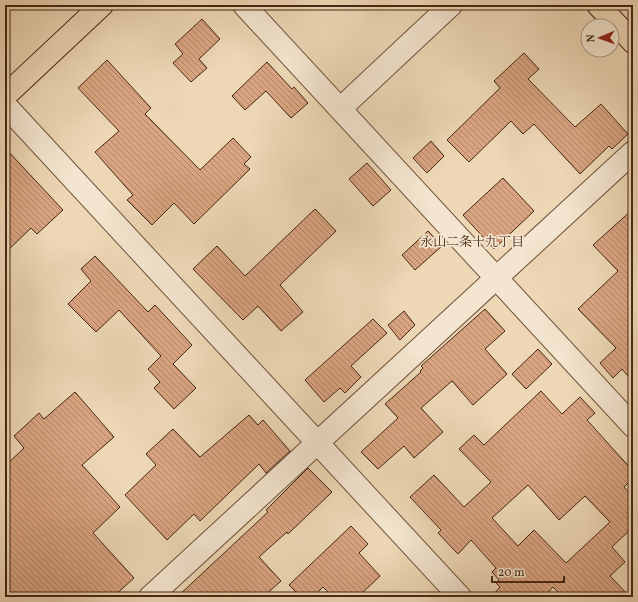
<svg xmlns="http://www.w3.org/2000/svg" width="638" height="602" viewBox="0 0 638 602" font-family="Vollkorn,'Noto Serif JP',serif">
  <defs>
    <pattern id="building-back-hatch" width="6" height="6" patternUnits="userSpaceOnUse"><rect width="6" height="6" fill="#d9a481"/><path d="M-1 5l2 2M0 0l6 6M5-1l2 2" fill="none" stroke="#b28568"/></pattern>
  </defs>
  <rect width="100%" height="100%" fill="#edd7b5"/>
  <filter id="stains"><feTurbulence type="fractalNoise" baseFrequency=".005" numOctaves="4"/><feColorMatrix values="0 0 0 0 .2 0 0 0 0 .09 0 0 0 0 .02 0 0 0 .5 -.17"/></filter>
  <radialGradient id="worn" r=".72"><stop offset=".6" stop-color="#630" stop-opacity="0"/><stop offset="1" stop-color="#630" stop-opacity=".3"/></radialGradient>
  <path fill="url(#building-back-hatch)" stroke="#472613" fill-rule="evenodd" d="M 202,19 L 220,39 L 199,59 L 207,68 L 191,82 L 173,63 L 183,54 L 175,44 Z
    M 524,53 L 539,69 L 528,79 L 575,127 L 601,104 L 628,134 L 612,149 L 609,146 L 580,174 L 534,124 L 523,134 L 511,121 L 469,162 L 447,140 L 500,88 L 494,81 Z
    M 107,60 L 151,108 L 145,114 L 200,170 L 233,138 L 251,157 L 244,164 L 250,169 L 194,224 L 174,203 L 152,225 L 127,200 L 133,195 L 95,152 L 119,131 L 78,88 Z
    M 267,62 L 292,89 L 294,87 L 308,103 L 291,118 L 266,91 L 245,110 L 232,96 Z
    M 431,141 L 444,156 L 427,173 L 413,158 Z
    M 5,148 L 63,210 L 37,234 L 31,228 L 5,253 Z
    M 367,163 L 391,190 L 373,206 L 349,179 Z
    M 503,178 L 534,211 L 494,249 L 463,215 Z
    M 315,209 L 336,231 L 280,285 L 303,312 L 281,331 L 258,306 L 243,320 L 193,269 L 217,246 L 245,276 Z
    M 633,209 L 633,382 L 622,369 L 613,378 L 600,363 L 616,348 L 578,309 L 618,271 L 593,245 Z
    M 428,231 L 442,246 L 415,270 L 402,255 Z
    M 95,256 L 148,312 L 155,305 L 192,345 L 173,364 L 196,388 L 174,409 L 154,388 L 160,382 L 148,369 L 161,356 L 119,310 L 96,332 L 68,304 L 91,281 L 81,269 Z
    M 485,309 L 505,331 L 485,349 L 507,374 L 473,405 L 452,381 L 421,408 L 443,432 L 414,458 L 404,446 L 378,469 L 361,452 L 398,418 L 385,404 L 421,372 L 420,371 L 423,368 L 421,366 Z
    M 404,311 L 415,325 L 400,340 L 388,325 Z
    M 373,319 L 387,333 L 351,366 L 361,377 L 345,393 L 340,388 L 324,402 L 305,380 Z
    M 538,349 L 552,364 L 526,389 L 512,374 Z
    M 541,391 L 562,414 L 580,397 L 595,413 L 587,420 L 633,471 L 633,478 L 624,487 L 633,497 L 633,527 L 612,547 L 625,562 L 610,576 L 630,597 L 563,597 L 553,587 L 544,597 L 491,597 L 500,587 L 496,583 L 499,580 L 492,572 L 496,568 L 471,540 L 458,554 L 438,533 L 441,530 L 410,497 L 434,475 L 464,507 L 491,482 L 459,449 L 474,435 L 484,445 ZM 528,485 L 559,520 L 585,496 L 610,522 L 566,563 L 534,530 L 518,546 L 492,518 Z
    M 75,392 L 114,437 L 82,465 L 120,507 L 93,533 L 134,578 L 113,597 L 15,597 L 5,586 L 5,466 L 24,448 L 14,436 L 39,413 L 44,419 Z
    M 249,415 L 258,425 L 263,420 L 290,451 L 266,473 L 259,464 L 200,521 L 194,514 L 167,540 L 125,495 L 156,465 L 146,454 L 173,429 L 200,457 Z
    M 308,468 L 332,492 L 288,534 L 287,532 L 259,557 L 281,581 L 263,597 L 177,597 L 268,512 L 266,510 Z
    M 351,526 L 368,544 L 359,553 L 380,576 L 358,597 L 333,597 L 323,587 L 313,597 L 301,597 L 289,585 Z"/>
  <g fill="none" stroke-linecap="round" stroke-linejoin="round">
    <defs>
      <path id="minor" d="M 244,5 L 633,426
        M 5,105 L 460,597
        M 340,109 L 451,5
        M 150,597 L 633,152"/>
      <path id="major" d="M 5,96 L 102,5"/>
      <path id="highway" d="M 598,5 L 633,42"/>
    </defs>
    <use href="#minor" stroke="#70523c" stroke-width="24"/>
    <use href="#major" stroke="#472613" stroke-width="24"/>
    <use href="#highway" stroke="#472613" stroke-width="24"/>
    <use href="#minor" stroke="#f3e5cf" stroke-width="22"/>
    <use href="#major" stroke="#edd7b5" stroke-width="22"/>
    <use href="#highway" stroke="#edd7b5" stroke-width="22"/>
  </g>
  <g text-anchor="middle" stroke-width="3.5" stroke-linejoin="round" paint-order="stroke">
    <g font-size="13" fill="#472613" stroke="#f3e5cf">
      <text x="472" y="246">永山二条十九丁目</text>
    </g>
  </g>
  <rect width="638" height="602" fill="none" stroke="#edd7b5" stroke-width="20"/>
  <rect x="6" y="6" width="626" height="590" fill="none" stroke="#472613" stroke-width="2"/>
  <rect x="10" y="10" width="618" height="582" fill="none" stroke="#472613"/>
  <g transform="translate(600 38) rotate(268)"><circle r="19" fill="#f3e5cf" stroke="#ae9984"/>
  <path d="M0-3L7 15L0 10L-7 15Z" fill="#8f2418"/>
  <text y="-6" font-size="11" font-weight="bold" text-anchor="middle" fill="#472613">N</text>
  </g>
  <path d="M492 576v6h72v-6" fill="none" stroke="#472613" stroke-width="2"/>
  <text x="498" y="576" font-size="12" fill="#472613" stroke="#f3e5cf" stroke-width="3" paint-order="stroke">20 m</text>
  <rect width="100%" height="100%" filter="url(#stains)"/>
  <rect width="100%" height="100%" fill="url(#worn)"/>
</svg>
